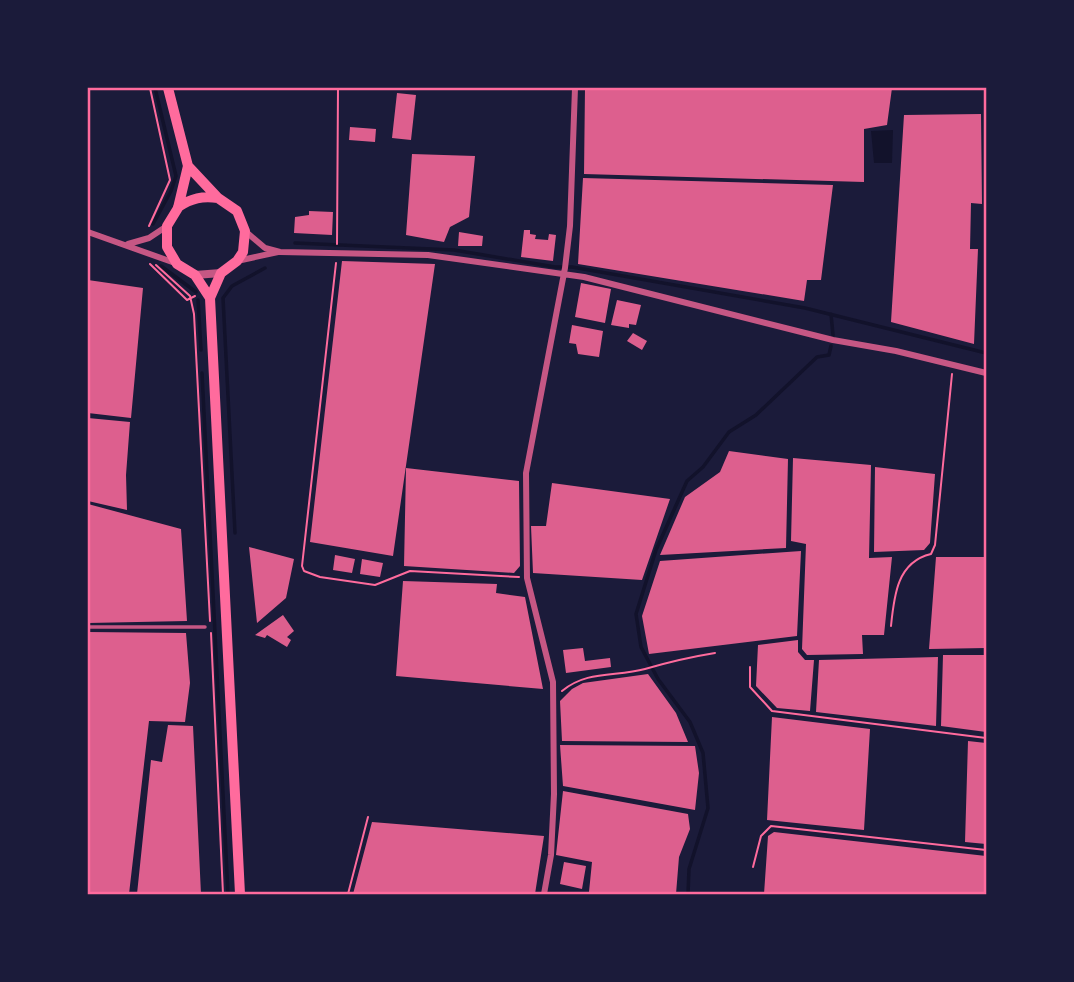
<svg xmlns="http://www.w3.org/2000/svg" width="1074" height="982" viewBox="0 0 1074 982" font-family="Lato,sans-serif">
  <rect width="100%" height="100%" fill="#1b1b3a"/>
  <path fill="#12122b" d="M 893,130 L 892,163 L 874,163 L 871,131 Z"/>
  <g fill="none" stroke-linecap="round" stroke-linejoin="round">
    <path stroke="#12122b" stroke-width="3.5" d="M 153,224 L 171,191 L 176,176 L 155,88
      M 295,243 L 454,250 L 555,267 L 572,267 L 805,308 L 986,353
      M 161,266 L 196,292
      M 198,300 L 201,350
      M 831,314 L 833,335
      M 202,373 L 228,894
      M 235,533 L 223,298 L 232,286 L 265,268
      M 688,894 L 689,869 L 708,808 L 703,753 L 690,722 L 658,679 L 641,647 L 636,614 L 656,550 L 687,481 L 703,467 L 729,432 L 756,415 L 817,357 L 829,355 L 831,346"/>
  </g>
  <path fill="#dd5f8e" d="M 585,88 L 892,88 L 887,125 L 864,129 L 864,182 L 584,174 Z
    M 397,93 L 416,95 L 411,140 L 392,138 Z
    M 981,114 L 982,204 L 971,203 L 970,249 L 978,249 L 974,344 L 891,322 L 904,115 Z
    M 350,127 L 376,129 L 375,142 L 349,140 Z
    M 412,154 L 475,156 L 469,217 L 450,227 L 444,242 L 406,235 Z
    M 583,178 L 833,185 L 821,280 L 807,280 L 804,301 L 578,264 Z
    M 309,211 L 333,212 L 332,235 L 294,233 L 295,217 L 309,215 Z
    M 524,230 L 530,230 L 530,234 L 536,235 L 535,239 L 548,240 L 549,234 L 556,235 L 553,261 L 521,257 Z
    M 459,232 L 483,236 L 482,246 L 458,246 Z
    M 342,261 L 435,264 L 393,556 L 310,542 Z
    M 88,280 L 143,288 L 131,418 L 88,413 Z
    M 581,283 L 611,289 L 605,323 L 575,317 Z
    M 617,300 L 641,305 L 636,325 L 629,324 L 629,328 L 611,325 Z
    M 572,325 L 603,331 L 599,357 L 578,354 L 576,344 L 569,343 Z
    M 633,333 L 647,341 L 642,350 L 627,341 Z
    M 88,418 L 130,422 L 126,475 L 127,510 L 88,501 Z
    M 729,451 L 788,459 L 786,548 L 660,555 L 685,497 L 720,472 Z
    M 793,458 L 871,465 L 869,558 L 892,557 L 884,635 L 862,635 L 863,654 L 807,655 L 802,649 L 806,544 L 791,541 Z
    M 875,467 L 935,474 L 930,543 L 924,550 L 874,552 Z
    M 406,468 L 519,481 L 520,566 L 514,573 L 404,566 Z
    M 552,483 L 670,499 L 642,580 L 533,573 L 531,526 L 546,526 Z
    M 88,504 L 181,529 L 187,621 L 88,623 Z
    M 249,547 L 294,559 L 286,598 L 257,623 Z
    M 801,551 L 797,636 L 649,654 L 642,616 L 660,561 Z
    M 335,555 L 355,559 L 352,573 L 333,570 Z
    M 936,557 L 986,557 L 986,648 L 929,649 Z
    M 362,559 L 383,563 L 380,577 L 360,574 Z
    M 403,581 L 497,584 L 496,593 L 525,597 L 543,689 L 396,676 Z
    M 283,615 L 294,631 L 287,637 L 291,640 L 287,647 L 267,635 L 265,638 L 255,635 Z
    M 88,632 L 186,633 L 190,683 L 185,722 L 149,721 L 129,894 L 88,894 Z
    M 798,640 L 798,652 L 805,660 L 814,660 L 810,711 L 777,708 L 756,686 L 758,645 Z
    M 583,648 L 585,661 L 610,658 L 611,667 L 566,673 L 563,650 Z
    M 943,655 L 986,655 L 986,732 L 941,726 Z
    M 938,657 L 936,726 L 816,712 L 819,660 Z
    M 648,674 L 676,713 L 688,742 L 562,741 L 560,701 L 572,689 L 583,683 Z
    M 772,717 L 870,729 L 864,830 L 767,820 Z
    M 168,725 L 193,726 L 201,894 L 137,894 L 151,760 L 162,762 Z
    M 968,741 L 986,743 L 986,844 L 965,842 Z
    M 560,745 L 695,746 L 699,773 L 695,810 L 563,786 Z
    M 563,791 L 688,814 L 690,829 L 679,857 L 676,894 L 589,892 L 592,862 L 556,855 Z
    M 372,822 L 544,836 L 535,894 L 353,894 Z
    M 774,832 L 986,856 L 986,894 L 764,894 L 768,836 Z
    M 564,862 L 586,866 L 582,889 L 560,884 Z"/>
  <g fill="none" stroke-linecap="round" stroke-linejoin="round">
    <path stroke="#ff6b9d" stroke-width="2" d="M 149,226 L 170,180 L 150,88
      M 337,244 L 338,88
      M 336,263 L 302,566 L 304,571 L 320,577 L 375,585 L 410,571 L 519,577
      M 150,264 L 187,300 L 195,296
      M 156,265 L 190,296 L 194,314 L 210,621
      M 891,626 C 894,596 897,562 931,554 L 935,545 L 952,374
      M 211,633 L 223,894
      M 750,667 L 750,687 L 772,711 L 986,738
      M 562,691 C 587,670 616,677 645,669 C 669,662 690,657 715,653
      M 753,867 L 761,836 L 771,826 L 986,850
      M 348,894 L 368,817"/>
    <path stroke="#c65784" stroke-width="3.5" d="M 88,627 L 205,627"/>
    <path stroke="#c65784" stroke-width="6" d="M 245,231 L 265,248 L 280,252 L 428,255 L 584,277 L 833,340 L 896,351 L 986,373
      M 88,232 L 175,263
      M 128,244 L 149,238 L 167,226
      M 237,261 L 278,252
      M 544,894 L 551,855 L 554,794 L 553,682 L 527,578 L 526,473 L 565,268 L 570,226 L 575,88"/>
    <path stroke="#c65784" stroke-width="8" d="M 195,275 L 221,273"/>
    <path stroke="#ff6b9d" stroke-width="10" d="M 168,88 L 188,166 L 178,208 L 167,226 L 167,247 L 177,264 L 195,275 L 210,298
      M 188,166 L 218,198 L 237,211 L 245,231 L 243,252 L 237,261 L 221,273 L 210,298 L 240,894
      M 178,207 C 192,198 202,196 218,198"/>
  </g>
  <rect width="1074" height="982" fill="none" stroke="#1b1b3a" stroke-width="178"/>
  <rect x="89" y="89" width="896" height="804" fill="none" stroke="#ff6b9d" stroke-width="2.5"/>
</svg>
